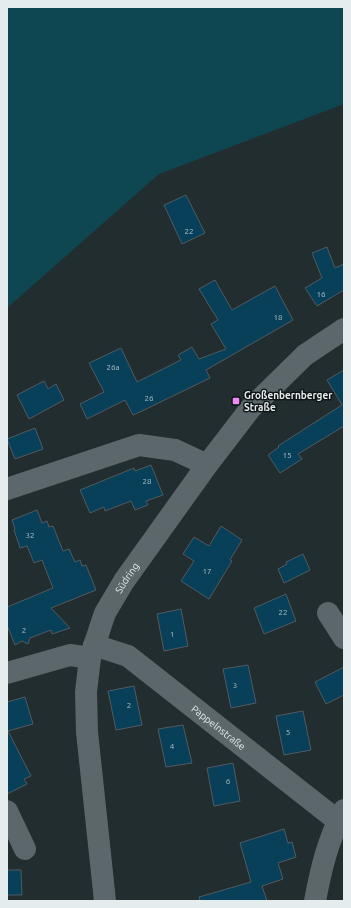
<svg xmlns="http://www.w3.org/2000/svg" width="351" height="908" viewBox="0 0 351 908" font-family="Ubuntu,sans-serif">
  <rect width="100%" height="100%" fill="#222d2f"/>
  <path fill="#0e4751" d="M 7,7 L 344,7 L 344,104 L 159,174 L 7,308 Z"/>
  <path fill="#083f59" stroke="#515a60" d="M 186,195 L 205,233 L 182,244 L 164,205 Z
    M 327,247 L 335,268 L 344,264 L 344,290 L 317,306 L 305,288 L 322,278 L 312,253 Z
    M 215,280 L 232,310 L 275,286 L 293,320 L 206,370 L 210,378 L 144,410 L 133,415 L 125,400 L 87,419 L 80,404 L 104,392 L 89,363 L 121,348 L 137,382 L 181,360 L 178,355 L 192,347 L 199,359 L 226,349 L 211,324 L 218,320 L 199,289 Z
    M 344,370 L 344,426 L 298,454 L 302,459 L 280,473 L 268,455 L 279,447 L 278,446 L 342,405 L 327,380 Z
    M 44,381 L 48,389 L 56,384 L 64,400 L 29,419 L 17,395 Z
    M 35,428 L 43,449 L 15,459 L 7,439 Z
    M 151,465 L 163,495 L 146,501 L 148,505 L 135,510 L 131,501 L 105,511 L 104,507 L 90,513 L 80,490 L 134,468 L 135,471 Z
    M 37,510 L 42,523 L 47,521 L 49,527 L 53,526 L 63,551 L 69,549 L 75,562 L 80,560 L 82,566 L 86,565 L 96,590 L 51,608 L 70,628 L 52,634 L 51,630 L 30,638 L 28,644 L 22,641 L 15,645 L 7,625 L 7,607 L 53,588 L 42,560 L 34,563 L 27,546 L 20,548 L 14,530 L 15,529 L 12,520 Z
    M 221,526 L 242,540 L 230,560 L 232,561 L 209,599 L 181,581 L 194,561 L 183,554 L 194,537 L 209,546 Z
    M 303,554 L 310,570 L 284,583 L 278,569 L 287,564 L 286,562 Z
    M 286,594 L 296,621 L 264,634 L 254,608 Z
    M 181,609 L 188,646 L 164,651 L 157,614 Z
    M 248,665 L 256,703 L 231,708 L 223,669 Z
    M 344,667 L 344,695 L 326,704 L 315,682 Z
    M 134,686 L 142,725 L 116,730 L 108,691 Z
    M 25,697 L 33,724 L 8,731 L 31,776 L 24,779 L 27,784 L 7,794 L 7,702 Z
    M 303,711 L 311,750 L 284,755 L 276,716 Z
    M 183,725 L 192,763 L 166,767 L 158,729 Z
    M 233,763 L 240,801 L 214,806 L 207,768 Z
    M 284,829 L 288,843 L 292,842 L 296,857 L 278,863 L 283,879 L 262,886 L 267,901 L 200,901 L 199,897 L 251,882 L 240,843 Z
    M 7,870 L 21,870 L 22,895 L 7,895 Z"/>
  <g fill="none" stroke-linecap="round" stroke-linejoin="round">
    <g stroke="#5b676a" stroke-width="22">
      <path d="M 7,489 L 139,445 L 175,450 L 207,465"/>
      <path d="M 328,613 L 344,638"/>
      <path id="s1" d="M 94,645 L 128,656 L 338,821"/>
      <path d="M 7,673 L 70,655 L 90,658"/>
      <path d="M 7,811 L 25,849"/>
      <path id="s2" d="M 105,901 L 87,732 L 86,692 L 90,658 L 105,613 L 124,581 L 207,465 L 250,409 L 305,355 L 344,329"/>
      <path d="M 315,901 C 321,869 328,839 344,810"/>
    </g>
  </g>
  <rect fill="#ef8bf7" stroke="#0f1415" stroke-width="1.5" x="232" y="397" width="8" height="8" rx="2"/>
  <g text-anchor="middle" stroke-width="3" stroke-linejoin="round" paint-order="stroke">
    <g font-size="8" fill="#aec1c9">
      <text x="189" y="234">22</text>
      <text x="321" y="297">16</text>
      <text x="278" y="320">18</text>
      <text x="113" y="370">26a</text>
      <text x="149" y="401">26</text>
      <text x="287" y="458">15</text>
      <text x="147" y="484">28</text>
      <text x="30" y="538">32</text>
      <text x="207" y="574">17</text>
      <text x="283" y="615">22</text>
      <text x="24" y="633">2</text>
      <text x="172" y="637">1</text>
      <text x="235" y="688">3</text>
      <text x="129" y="708">2</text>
      <text x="288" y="735">5</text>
      <text x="172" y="749">4</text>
      <text x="228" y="784">6</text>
    </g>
    <g font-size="10" font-weight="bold" fill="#e5ecee" stroke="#0f1415" text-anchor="start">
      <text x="244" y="399">Großenbernberger<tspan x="244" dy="12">Straße</tspan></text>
    </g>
    <g font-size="10" fill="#e5ecee" stroke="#0f1415">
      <text dy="4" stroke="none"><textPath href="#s2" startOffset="333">Südring</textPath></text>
      <text dy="4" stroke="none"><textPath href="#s1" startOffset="151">Pappelnstraße</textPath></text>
    </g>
  </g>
  <rect width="351" height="908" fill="none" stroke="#e5ecee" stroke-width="16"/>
</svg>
